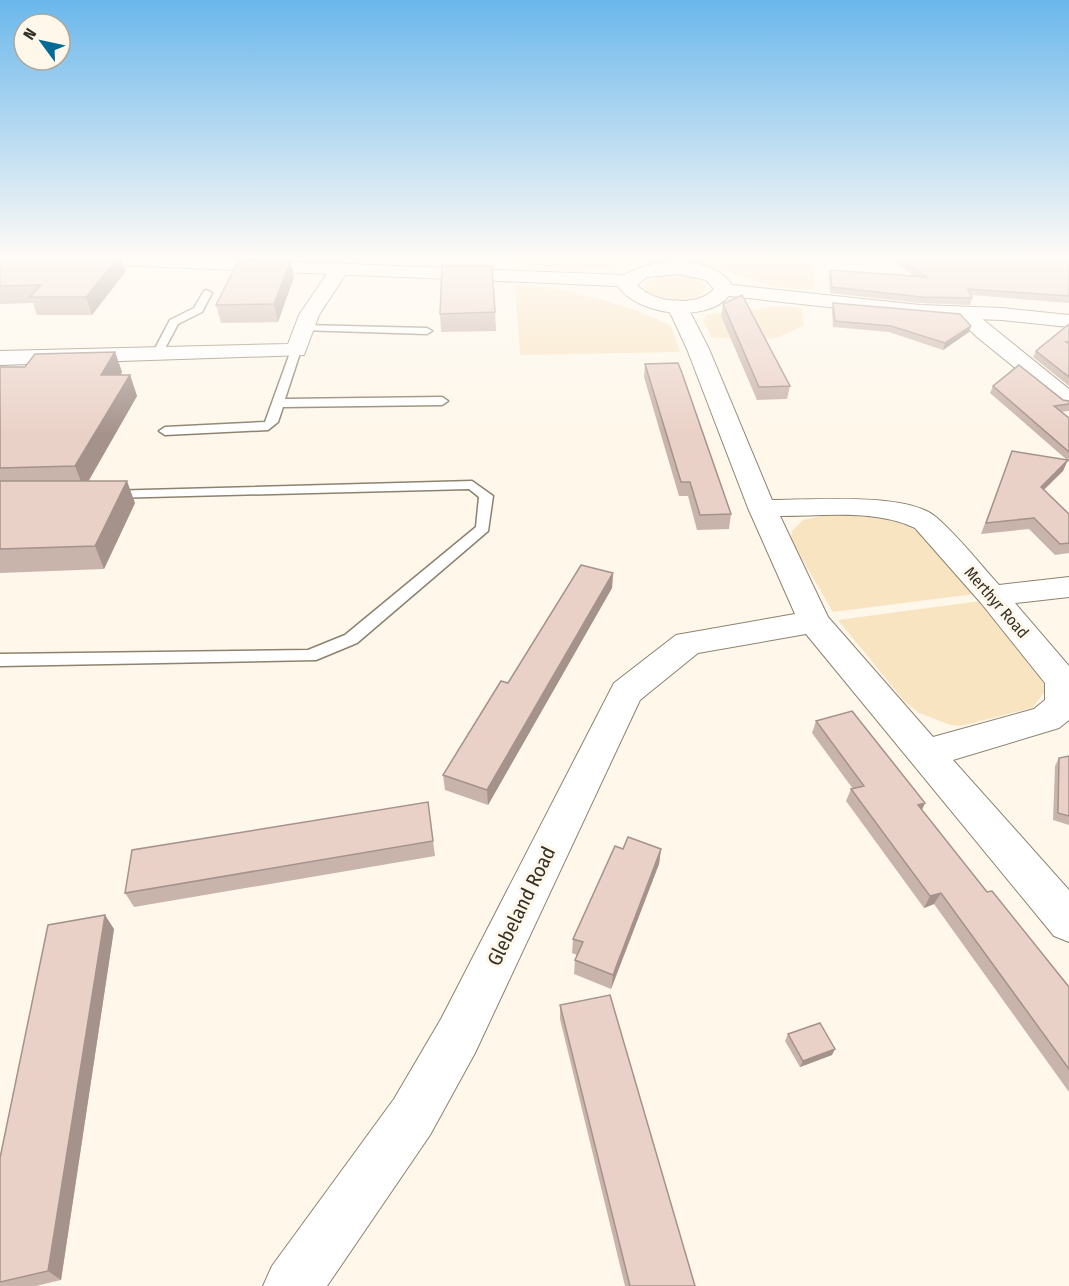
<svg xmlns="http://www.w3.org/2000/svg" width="1069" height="1286" viewBox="0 0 1069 1286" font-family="'Fira Sans Condensed',sans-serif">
  <rect width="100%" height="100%" fill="#fef7ea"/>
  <path fill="#f8e4c1" d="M 240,255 L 266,255 L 482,263 L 480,268 Z
    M 346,255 L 666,255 L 657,261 L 576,270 L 551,269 L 508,262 Z
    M 693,255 L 812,255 L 814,290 L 781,288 L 690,261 Z
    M 664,275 L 693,278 L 705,285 L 706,289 C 694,306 661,300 646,290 L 645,282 Z
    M 515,285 C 568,288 623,302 671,326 L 680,352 L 520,355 Z
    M 782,306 L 802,308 L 804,326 L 773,339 L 712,338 L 703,320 L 708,314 Z
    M 836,513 C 867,515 896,517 923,535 L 974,594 L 833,612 L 791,540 L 792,531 L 803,520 Z
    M 981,601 L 1041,675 L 1045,684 L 1044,693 L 1032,708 L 961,726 L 951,725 L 919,713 L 905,702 L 838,620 Z"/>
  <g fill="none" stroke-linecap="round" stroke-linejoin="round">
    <defs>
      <path id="service" d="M 207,290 L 212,293 L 202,312 L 178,324 L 161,356 L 153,356 L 152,354 L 170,320 L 194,308 L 204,291 Z
        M 304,325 L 427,328 L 432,331 L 427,334 L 300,330 L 300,326 Z
        M 296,347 L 301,350 L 285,399 L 442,397 L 448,401 L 442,405 L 283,407 L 278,422 L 268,430 L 165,435 L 159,431 L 165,427 L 265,422 L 291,350 Z
        M 472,481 L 493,496 L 488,531 L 357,643 L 316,660 L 0,666 L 0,654 L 308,650 L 345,635 L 476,527 L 479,497 L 469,489 L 111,498 L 106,497 L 106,491 Z"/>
      <path id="minor" d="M 190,255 L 209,255 L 199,266 L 193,267 L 184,262 Z
        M 673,255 L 691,255 L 686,272 L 672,272 L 670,268 Z
        M 340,263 L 349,269 L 319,315 L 304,355 L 0,365 L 0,351 L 288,344 L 299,315 L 333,265 Z
        M 677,300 L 684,302 L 687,306 L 709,349 L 772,500 C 811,500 907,492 936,517 C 959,537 979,563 999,585 L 1069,577 L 1069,597 L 1015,603 L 1069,666 L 1069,720 L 1059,728 L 953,760 L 1069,890 L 1069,942 L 1054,936 L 806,634 L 698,653 L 640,700 L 475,1053 L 430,1135 L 327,1286 L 263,1286 L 272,1266 L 394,1099 L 441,1019 L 614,683 L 676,635 L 795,614 L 748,508 L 687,349 L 667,306 L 670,302 ZM 780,516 C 823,516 875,509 915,528 L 981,603 L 1045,683 L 1045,700 L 1034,709 L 933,737 L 828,617 Z
        M 963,307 L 970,309 L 1069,389 L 1069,407 L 1061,405 L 977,337 L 953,313 L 956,309 Z"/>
      <path id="tertiary" d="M 0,255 L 122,255 L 624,275 C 651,258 712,254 732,285 L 920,305 L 1002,308 L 1069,315 L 1069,327 L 1002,320 L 920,317 L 729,296 C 705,324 637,315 618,286 L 0,260 ZM 679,274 L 706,280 L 714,289 C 697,308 653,303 637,285 L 647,277 Z"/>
    </defs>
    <use href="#service" stroke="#8d826f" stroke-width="3"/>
    <use href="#minor" stroke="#8d826f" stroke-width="2"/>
    <use href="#tertiary" stroke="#8d826f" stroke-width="2"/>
    <use href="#service" fill="#fff" fill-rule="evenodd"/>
    <use href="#minor" fill="#fff" fill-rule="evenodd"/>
    <use href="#tertiary" fill="#fff" fill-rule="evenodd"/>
  </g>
  <path fill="#c9b4ab" d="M 0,255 L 126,271 L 92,315 L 37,315 L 33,303 L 0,304 Z
    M 885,255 L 1069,255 L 1069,303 L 971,295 L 972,298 L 970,305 L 920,303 L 830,293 L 829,276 L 830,270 L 914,276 Z
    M 294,277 L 278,322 L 221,323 L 216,305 Z
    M 833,303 L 971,326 L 969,332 L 943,350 L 889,332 L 833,327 L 832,310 Z
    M 723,304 L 790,386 L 787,399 L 757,400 L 721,316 Z
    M 495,312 L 496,331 L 441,332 L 440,314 Z
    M 1069,324 L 1069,386 L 1033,357 L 1036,351 Z
    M 115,352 L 122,372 L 121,375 L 130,375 L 137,396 L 88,481 L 135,503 L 104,569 L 0,573 L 0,367 L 25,367 Z
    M 645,364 L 731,514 L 729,529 L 697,530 L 688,496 L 679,496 L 644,377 Z
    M 993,386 L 1063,400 L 1069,404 L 1069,411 L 1061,412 L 1069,418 L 1069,462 L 1067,460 L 1063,471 L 1044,490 L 1069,514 L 1069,553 L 1055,555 L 1029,529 L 981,534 L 1012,451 L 1067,460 L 990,393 Z
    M 613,573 L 612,588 L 488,805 L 445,790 L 443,775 L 508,683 Z
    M 816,721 L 925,803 L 922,810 L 987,892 L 1069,987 L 1069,1092 L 934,904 L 924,908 L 846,801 L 851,789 L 853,789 L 812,733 Z
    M 1069,756 L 1069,825 L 1053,820 L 1055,766 L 1059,758 Z
    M 428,802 L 435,856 L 134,907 L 125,893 Z
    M 623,849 L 661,849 L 659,864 L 611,989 L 574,974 L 575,960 L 577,955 L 572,953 L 573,939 Z
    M 114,929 L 61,1280 L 36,1286 L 0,1286 L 0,1158 Z
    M 560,1005 L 695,1286 L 625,1286 L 560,1019 Z
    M 788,1034 L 832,1055 L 800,1067 L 785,1041 Z"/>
  <path fill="#a4928b" d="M 120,255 L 126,271 L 92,315 L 86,297 Z
    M 291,260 L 294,277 L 278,322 L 274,304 Z
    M 971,326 L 969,332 L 943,350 L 945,343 Z
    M 115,352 L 122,372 L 108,396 L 101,375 Z
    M 130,375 L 137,396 L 84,489 L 75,466 Z
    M 1068,460 L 1063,471 L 1036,497 L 1041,487 Z
    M 127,481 L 135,503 L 104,569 L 95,546 Z
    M 613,573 L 612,588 L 488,805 L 487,790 Z
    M 925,803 L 919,815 L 918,805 Z
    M 661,849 L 659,864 L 611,989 L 613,975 Z
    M 941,893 L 934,904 L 924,908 L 930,896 Z
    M 105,915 L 114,929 L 61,1280 L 48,1271 Z
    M 835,1049 L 832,1055 L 800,1067 L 803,1061 Z"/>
  <path fill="#ead1c7" stroke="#a4928b" stroke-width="1.5" d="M 0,255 L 120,255 L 86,297 L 30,297 L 41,285 L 0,286 Z
    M 894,255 L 1069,255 L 1069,296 L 968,289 L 972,298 L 922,297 L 832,287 L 830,270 L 926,277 Z
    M 291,260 L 274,304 L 216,305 L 238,261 Z
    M 442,266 L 492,266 L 495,312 L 440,314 Z
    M 742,295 L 790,386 L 759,387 L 723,304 Z
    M 833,303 L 960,314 L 971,326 L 945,343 L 891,326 L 835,321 Z
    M 1069,324 L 1069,342 L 1066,342 L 1069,344 L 1069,377 L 1036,351 Z
    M 115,352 L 101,375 L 130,375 L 75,466 L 0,468 L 0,367 L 25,367 L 35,354 Z
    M 678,363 L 682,373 L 731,514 L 700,515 L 690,482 L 681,482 L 645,364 Z
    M 1019,365 L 1063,400 L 1069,401 L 1069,404 L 1054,406 L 1069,418 L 1069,452 L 993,386 Z
    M 1012,451 L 1068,460 L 1041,487 L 1069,514 L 1069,543 L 1060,544 L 1034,518 L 986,523 Z
    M 0,481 L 127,481 L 95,546 L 0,549 Z
    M 581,565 L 613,573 L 487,790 L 443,775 L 501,681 L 508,683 Z
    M 852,711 L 925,803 L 918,805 L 987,892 L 992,891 L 1069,987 L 1069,1069 L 941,893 L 930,896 L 851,789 L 864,786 L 816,721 Z
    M 1069,756 L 1069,816 L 1058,813 L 1059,758 Z
    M 428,802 L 433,841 L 125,893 L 132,850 Z
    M 628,837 L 661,849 L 613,975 L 575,960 L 583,942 L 573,939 L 615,846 L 623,849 Z
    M 105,915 L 48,1271 L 0,1282 L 0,1158 L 48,925 Z
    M 610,995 L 695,1286 L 630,1286 L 560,1005 Z
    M 820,1023 L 835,1049 L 803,1061 L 788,1034 Z"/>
  <linearGradient id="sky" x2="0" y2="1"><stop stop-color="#6ab7ec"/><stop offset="0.59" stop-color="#fffbf6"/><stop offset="1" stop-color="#fffbf6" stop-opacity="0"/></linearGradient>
  <rect width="1069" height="435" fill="url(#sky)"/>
  <g text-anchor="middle" stroke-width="6" stroke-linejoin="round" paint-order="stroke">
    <g font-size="16" fill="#343027" stroke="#fef7ea">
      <text transform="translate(997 602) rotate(49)" y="6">Merthyr Road</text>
    </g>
    <g font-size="20" fill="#343027" stroke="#fef7ea">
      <text transform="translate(521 906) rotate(-64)" y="7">Glebeland Road</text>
    </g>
  </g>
  <g transform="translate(42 42) rotate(303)"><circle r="28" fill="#fef7ea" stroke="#ada79c" stroke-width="1.5"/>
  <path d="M0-4.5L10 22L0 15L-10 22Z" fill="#026a97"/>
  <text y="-9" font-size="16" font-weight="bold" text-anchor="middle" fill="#343027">N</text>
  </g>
</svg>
